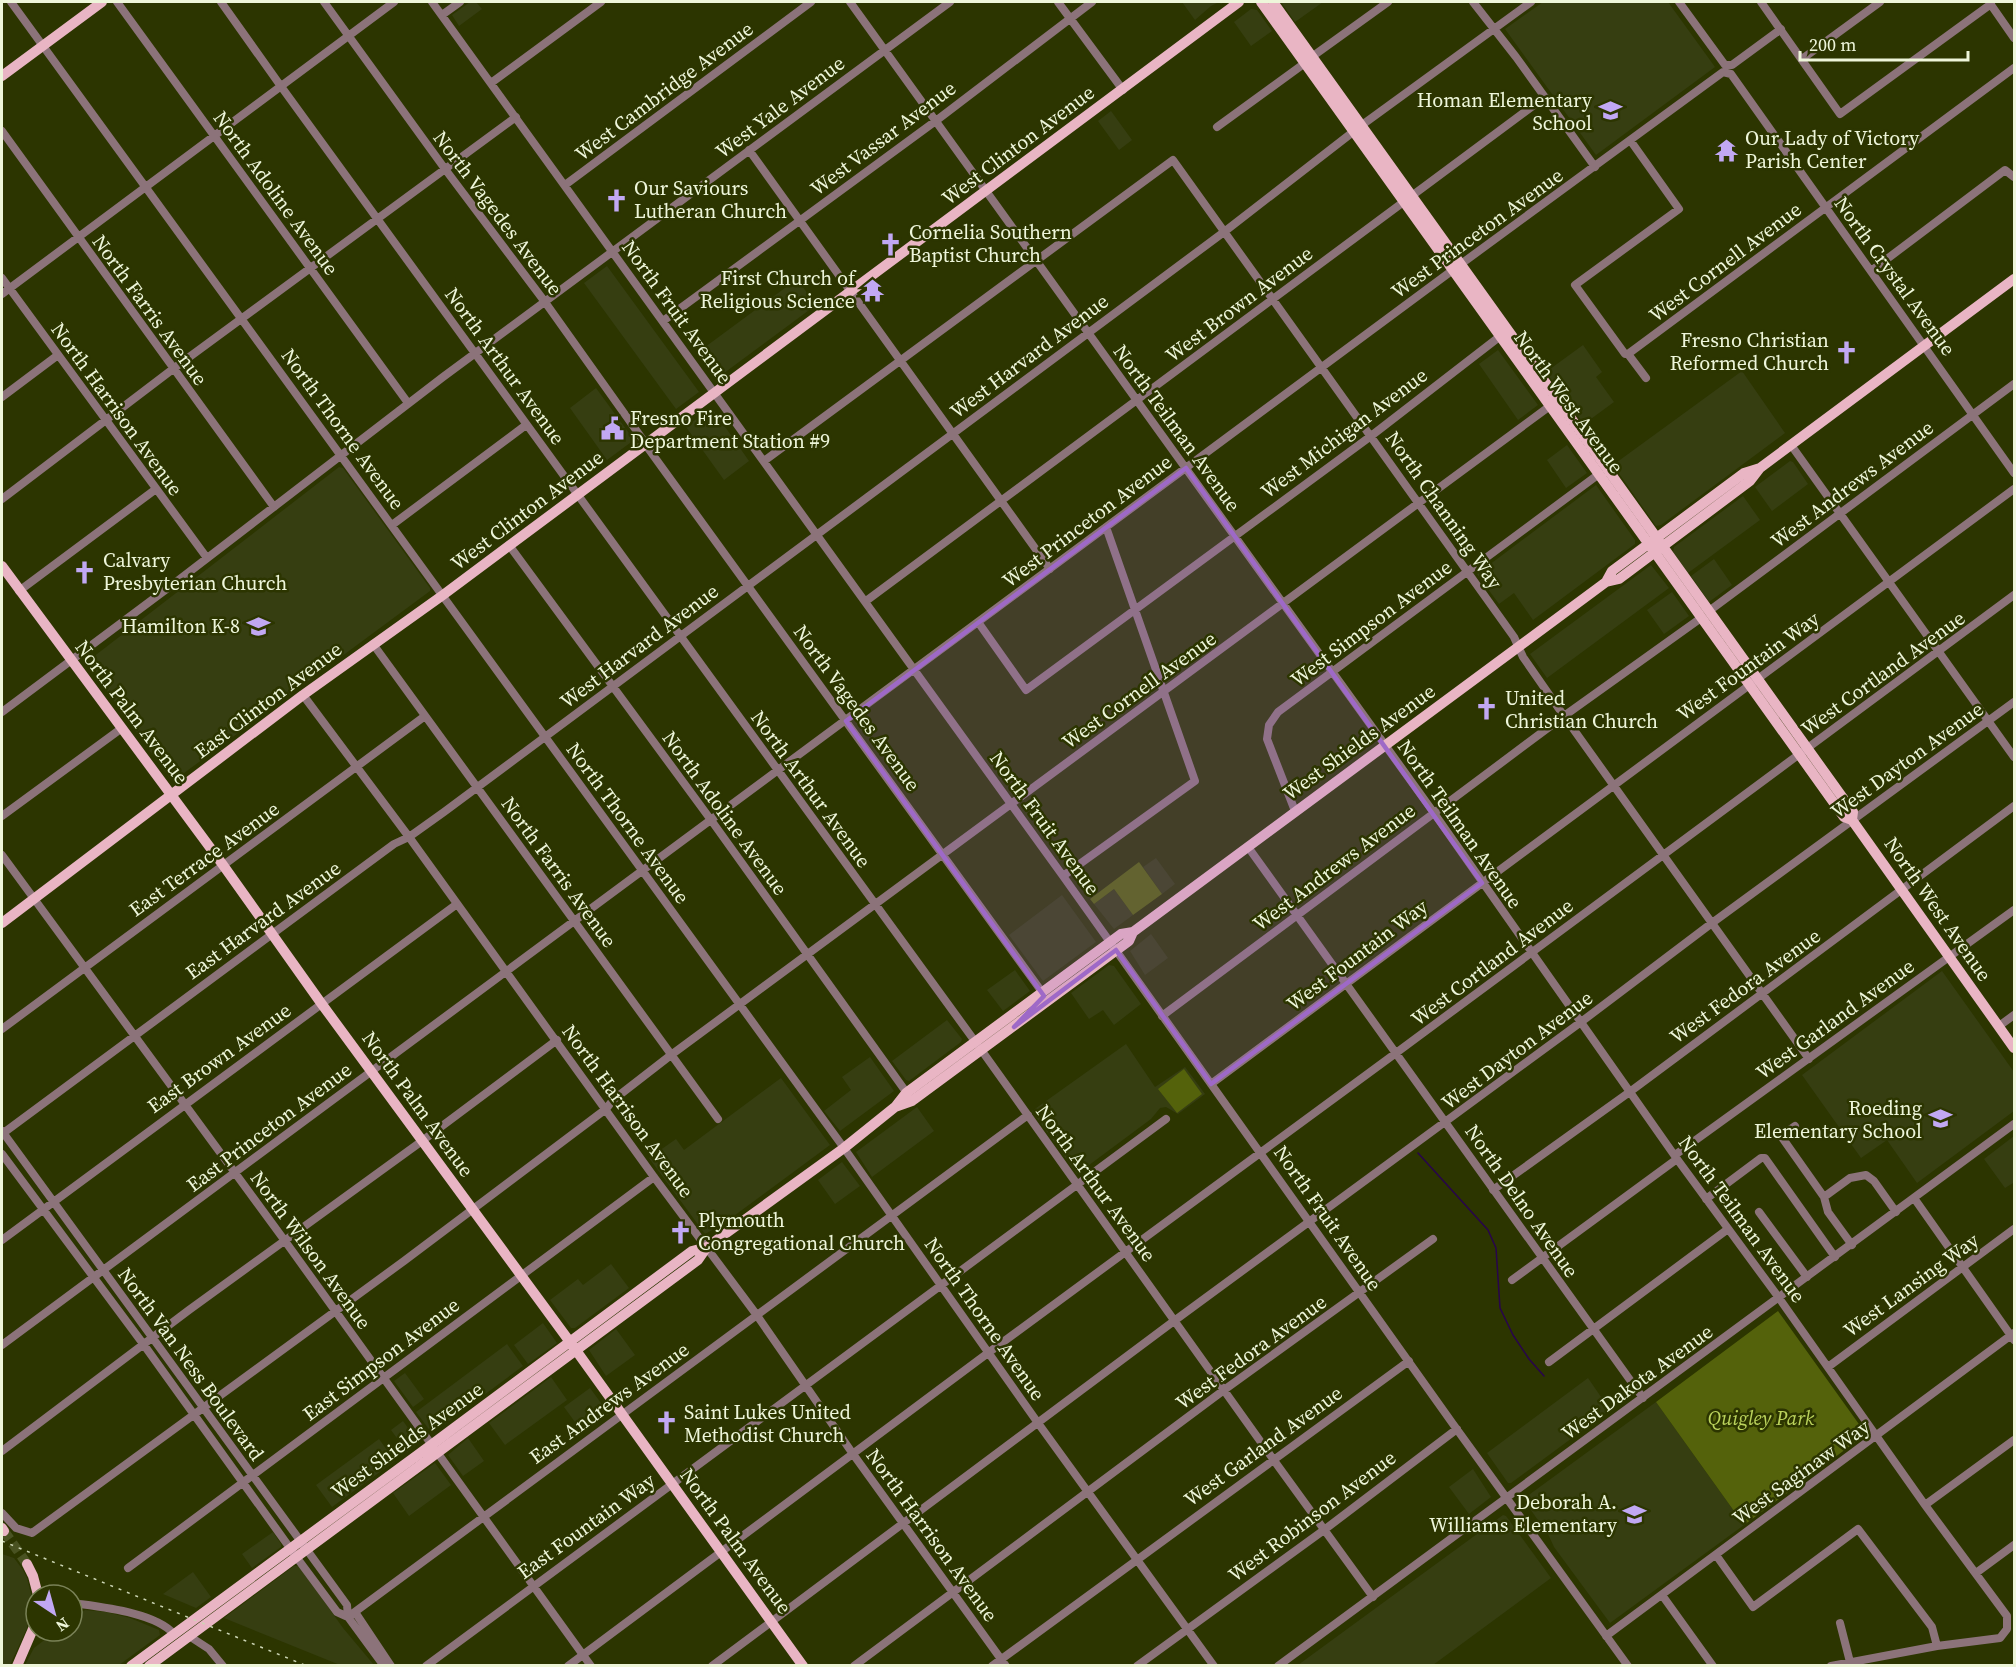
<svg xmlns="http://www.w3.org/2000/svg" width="2016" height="1667" viewBox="0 0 2016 1667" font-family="'Source Serif 4',serif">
  <rect width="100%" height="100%" fill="#2c3500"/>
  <path fill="#363e11" d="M 470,2 L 476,2 L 482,9 L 459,26 L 452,15 Z
    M 1182,2 L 1224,2 L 1221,4 L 1219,2 L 1211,6 L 1195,20 Z
    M 1281,2 L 1323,2 L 1295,22 Z
    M 1543,2 L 1668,2 L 1715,67 L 1596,155 L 1505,29 Z
    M 1251,9 L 1257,10 L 1272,31 L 1251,46 L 1234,22 Z
    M 1111,111 L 1132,140 L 1119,150 L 1098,121 Z
    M 607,266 L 699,392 L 676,409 L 584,283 Z
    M 797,279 L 816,305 L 716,379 L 697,353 Z
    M 1583,345 L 1602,372 L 1596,377 L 1614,402 L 1584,424 L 1546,372 Z
    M 1498,350 L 1538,405 L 1518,420 L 1479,364 Z
    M 1742,371 L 1785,433 L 1661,525 L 1656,526 L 1613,465 Z
    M 596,388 L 634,440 L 607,460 L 570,408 Z
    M 708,410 L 714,411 L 749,461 L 724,480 L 686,427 Z
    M 1567,445 L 1587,473 L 1566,488 L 1547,460 Z
    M 1790,461 L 1793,462 L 1808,484 L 1772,511 L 1755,487 Z
    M 339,467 L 343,468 L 430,588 L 430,591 L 176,779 L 170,779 L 89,666 L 88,661 Z
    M 1596,485 L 1635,540 L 1635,544 L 1533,620 L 1514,593 L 1499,604 L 1477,574 Z
    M 1743,496 L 1760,520 L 1688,573 L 1673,552 L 1674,547 Z
    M 1714,559 L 1732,585 L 1709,602 L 1691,576 Z
    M 1651,565 L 1669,588 L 1547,678 L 1530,654 Z
    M 1672,592 L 1689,616 L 1664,634 L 1647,610 Z
    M 1156,858 L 1175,884 L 1162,894 L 1143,867 Z
    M 1114,889 L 1133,915 L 1114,929 L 1094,904 Z
    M 1062,895 L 1096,942 L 1043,981 L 1009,935 Z
    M 1151,934 L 1168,958 L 1145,975 L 1130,951 Z
    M 1109,965 L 1114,966 L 1141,1004 L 1114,1025 L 1103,1010 L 1089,1019 L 1071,993 Z
    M 1015,970 L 1030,991 L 1003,1011 L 987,990 Z
    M 1942,971 L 2014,1072 L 2014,1111 L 1917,1183 L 1887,1140 L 1861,1158 L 1802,1075 Z
    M 947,1020 L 962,1039 L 961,1042 L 909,1081 L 906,1080 L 892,1061 Z
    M 1126,1044 L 1155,1087 L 1185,1067 L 1205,1094 L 1178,1114 L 1166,1107 L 1160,1108 L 1151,1119 L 1077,1174 L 1032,1111 Z
    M 870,1057 L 894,1091 L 840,1131 L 824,1111 L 851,1090 L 842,1077 Z
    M 781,1078 L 830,1145 L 723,1224 L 705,1234 L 649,1158 L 676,1139 L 684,1150 Z
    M 917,1107 L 934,1131 L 872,1177 L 856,1152 Z
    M 2014,1136 L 2014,1185 L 2013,1183 L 2005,1188 L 1984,1159 Z
    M 842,1162 L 860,1186 L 835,1204 L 818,1180 Z
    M 611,1264 L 629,1288 L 575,1328 L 571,1328 L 550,1300 L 578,1279 L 583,1285 Z
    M 543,1323 L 557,1343 L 528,1364 L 514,1345 Z
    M 616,1329 L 635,1355 L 606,1376 L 589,1350 Z
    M 507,1344 L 523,1366 L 434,1432 L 431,1432 L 416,1412 Z
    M 405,1373 L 424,1399 L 413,1407 L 394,1381 Z
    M 551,1377 L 567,1400 L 505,1445 L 489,1423 Z
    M 1588,1378 L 1610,1410 L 1511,1483 L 1508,1483 L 1487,1453 Z
    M 590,1388 L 609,1414 L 583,1433 L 564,1407 Z
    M 1656,1402 L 1744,1525 L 1610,1623 L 1554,1547 L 1549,1536 L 1526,1503 L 1526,1497 Z
    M 403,1421 L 419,1443 L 407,1452 L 391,1430 Z
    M 468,1438 L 484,1461 L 463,1476 L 448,1455 Z
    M 379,1439 L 395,1461 L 332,1507 L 316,1485 Z
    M 435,1463 L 451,1485 L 409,1516 L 393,1493 Z
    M 1473,1469 L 1491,1497 L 1469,1514 L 1449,1487 Z
    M 1503,1515 L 1506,1516 L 1551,1578 L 1433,1665 L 1298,1665 Z
    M 273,1532 L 281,1544 L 281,1547 L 252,1568 L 242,1554 Z
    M 2,1554 L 14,1558 L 23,1570 L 27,1578 L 32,1598 L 27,1628 L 10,1665 L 2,1665 Z
    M 294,1566 L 299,1566 L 343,1628 L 374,1665 L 340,1665 L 224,1618 Z
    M 193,1572 L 211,1597 L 196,1608 L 163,1594 Z
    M 85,1610 L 106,1612 L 130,1618 L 159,1630 L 160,1635 L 119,1665 L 25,1665 L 34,1648 L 56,1631 L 72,1631 L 72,1619 Z"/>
  <path fill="#54620b" d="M 1139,862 L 1162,894 L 1133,915 L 1114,889 L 1094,904 L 1090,899 Z
    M 1184,1069 L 1202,1094 L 1177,1113 L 1158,1089 Z
    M 1778,1311 L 1866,1434 L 1744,1525 L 1656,1402 Z"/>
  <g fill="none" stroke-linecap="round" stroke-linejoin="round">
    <path stroke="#28044c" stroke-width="1.5" d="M 1418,1153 L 1488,1230 L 1496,1248 L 1500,1308 L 1513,1335 L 1529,1359 L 1544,1376"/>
    <path stroke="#495221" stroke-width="10" stroke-dasharray="10 5" stroke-linecap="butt" d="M 4,1531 L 27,1564"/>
    <path stroke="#8c737a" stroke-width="8" d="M 11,2 L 844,1148 L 1038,1423 L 1214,1666
      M 117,2 L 408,403
      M 221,2 L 280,85 L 982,1051 L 1273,1459 L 1373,1597
      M 324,2 L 445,169 L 545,302 L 646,444
      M 432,2 L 1063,876 L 1453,1424 L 1628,1666
      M 850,2 L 1434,813 L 1677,1159 L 1779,1298 L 1925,1505 L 2007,1616 L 2007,1629 L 2000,1638 L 1937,1646 L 1831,1666
      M 1058,2 L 1123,90
      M 1473,2 L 1516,57 L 1595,167
      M 1679,2 L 1725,65 L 1732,65 L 1781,29
      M 1761,2 L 1840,114 L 1991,4
      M 1989,2 L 2014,38
      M 442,15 L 460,2
      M 1313,56 L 1388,2
      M 1802,59 L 1880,2
      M 491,83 L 601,2
      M 1217,127 L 1305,63
      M 2,131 L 274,507
      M 1630,140 L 1679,209 L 1575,285 L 1625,354 L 1628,354 L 1646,378
      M 749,150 L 1050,569
      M 565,185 L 811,2
      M 1871,271 L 2005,170 L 2014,177
      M 2,278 L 207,558
      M 2,294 L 394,2
      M 663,321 L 937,120 L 1092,2
      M 1628,354 L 2014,68
      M 2,397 L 58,355
      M 645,444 L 1042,992
      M 1791,445 L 2014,757
      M 764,461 L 1173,160 L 1514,637 L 1523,657 L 1564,716 L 1809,1059
      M 2,499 L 173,369 L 516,117
      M 392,525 L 526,425
      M 509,545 L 711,820 L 909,1096
      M 19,591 L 156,489
      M 866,601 L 1545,97
      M 1709,611 L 2014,384
      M 978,622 L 1026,690 L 1371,436 L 1503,334
      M 373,644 L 718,1119
      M 303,695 L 409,837 L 654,1177 L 756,1314 L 853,1454 L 1006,1666
      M 2,712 L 180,579 L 443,377 L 950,2
      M 1295,811 L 1267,739 L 1269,725 L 1278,712 L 1599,474
      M 2,816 L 122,728
      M 1248,847 L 1643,1398
      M 2,855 L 285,1241 L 591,1666
      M 1063,876 L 1195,781 L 1106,527
      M 1162,1016 L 1564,716 L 1701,618
      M 1999,1026 L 2014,1015
      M 2,1029 L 425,716
      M 1211,1084 L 2014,489
      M 1795,1126 L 1781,1136 L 1824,1197 L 1828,1212 L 1852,1245
      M 2,1131 L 347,1605 L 348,1617
      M 2,1134 L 394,844 L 409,837 L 444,812 L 1224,232 L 1362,125 L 1531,2
      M 2,1154 L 144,1345 L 300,1562 L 337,1612 L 348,1617 L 384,1666
      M 1675,1155 L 2014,910
      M 1493,1190 L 1631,1091 L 2014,806
      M 1824,1197 L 1850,1178 L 1866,1175 L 1874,1181 L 1896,1212
      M 1914,1198 L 2014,1340
      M 1706,1199 L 1761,1158 L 1765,1158 L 1835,1257
      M 1759,1212 L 1807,1277
      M 2,1240 L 457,904
      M 1512,1280 L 1677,1159
      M 2,1345 L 1461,264 L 1723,72 L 1731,74 L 2014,473
      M 1549,1362 L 1728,1229
      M 1828,1367 L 2014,1229
      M 2,1451 L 189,1310 L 422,1141 L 557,1040
      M 1925,1505 L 2014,1440
      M 2,1513 L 16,1528 L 32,1533 L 404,1261 L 606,1109 L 613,1100 L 671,1055 L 1554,403
      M 1716,1555 L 1753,1607 L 1858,1529 L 1932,1627 L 1937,1646
      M 128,1568 L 654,1177
      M 1976,1573 L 2014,1545
      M 1662,1595 L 1713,1666
      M 72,1603 C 100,1607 155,1612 174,1634
      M 355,1612 L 391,1666
      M 348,1617 L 1028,1115
      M 1840,1623 L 1850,1662
      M 189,1636 L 209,1649 L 223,1666
      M 1606,1636 L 2014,1333
      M 426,1666 L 1166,1119
      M 568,1666 L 988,1353 L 1396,1053 L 2014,595
      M 712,1666 L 1174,1321 L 1581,1022 L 1712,923 L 2014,702
      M 854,1666 L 1224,1390 L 1433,1239
      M 992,1666 L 1409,1361
      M 1137,1666 L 1324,1530 L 1457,1429
      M 1278,1666 L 2014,1124"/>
    <path stroke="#e9b5c4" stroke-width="10" d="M 1261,2 L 1844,817 L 1852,820
      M 1273,2 L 1853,812 L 1852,820 L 2014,1048
      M 2,76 L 102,2
      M 2,566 L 223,865 L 321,1003 L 570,1342 L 803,1666
      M 1606,582 L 1612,571 L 1744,473 L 1760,468 L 2014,279
      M 2,923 L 303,695 L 443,595 L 1239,2
      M 895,1107 L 912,1101 L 1129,941 L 1133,932 L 1606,582 L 1619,579 L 1750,481 L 1760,468
      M 2,1528 L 4,1531
      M 27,1564 L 33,1576 L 38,1595
      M 17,1666 L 36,1622
      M 131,1666 L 431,1445 L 692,1251 L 707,1247
      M 149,1666 L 698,1260 L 707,1247 L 844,1148 L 895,1107 L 906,1093 L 1121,934 L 1133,932"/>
    <path stroke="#ccd5b4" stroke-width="1.5" stroke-dasharray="3 6" stroke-linecap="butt" d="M 2,1541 L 307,1666"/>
  </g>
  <path fill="#9e69c7" fill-opacity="0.2" stroke="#9e69c7" stroke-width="4.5" stroke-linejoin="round" d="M 1186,468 L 1482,883 L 1211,1084 L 1116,950 L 1014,1027 L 1044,996 L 846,721 Z"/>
  <defs>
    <symbol id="school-bare" viewBox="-9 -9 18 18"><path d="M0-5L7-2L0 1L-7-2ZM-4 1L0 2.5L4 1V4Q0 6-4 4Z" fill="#c1a8f3" stroke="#2c3500" stroke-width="2.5" paint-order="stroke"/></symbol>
    <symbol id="temple-bare" viewBox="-9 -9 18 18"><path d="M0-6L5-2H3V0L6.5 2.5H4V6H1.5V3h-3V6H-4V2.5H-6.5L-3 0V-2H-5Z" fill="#c1a8f3" stroke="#2c3500" stroke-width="2.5" paint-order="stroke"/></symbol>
    <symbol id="church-bare" viewBox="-9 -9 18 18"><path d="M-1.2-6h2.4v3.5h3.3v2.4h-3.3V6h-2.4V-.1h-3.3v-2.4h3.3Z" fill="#c1a8f3" stroke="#2c3500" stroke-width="2.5" paint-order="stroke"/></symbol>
    <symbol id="civic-bare" viewBox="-9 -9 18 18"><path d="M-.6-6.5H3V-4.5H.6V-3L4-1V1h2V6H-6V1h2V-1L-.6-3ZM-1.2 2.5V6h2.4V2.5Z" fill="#c1a8f3" stroke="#2c3500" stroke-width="2.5" paint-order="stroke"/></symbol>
  </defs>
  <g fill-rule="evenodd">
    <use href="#school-bare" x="1594" y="94" width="33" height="33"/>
    <use href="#temple-bare" x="1710" y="134" width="33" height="33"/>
    <use href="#church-bare" x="600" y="184" width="33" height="33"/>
    <use href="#church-bare" x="874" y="228" width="33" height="33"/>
    <use href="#temple-bare" x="856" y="274" width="33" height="33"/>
    <use href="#church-bare" x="1830" y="336" width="33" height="33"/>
    <use href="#civic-bare" x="596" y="412" width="33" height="33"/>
    <use href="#church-bare" x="68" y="556" width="33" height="33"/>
    <use href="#school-bare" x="242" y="610" width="33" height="33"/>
    <use href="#church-bare" x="1470" y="692" width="33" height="33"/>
    <use href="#school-bare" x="1924" y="1102" width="33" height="33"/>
    <use href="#church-bare" x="664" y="1216" width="33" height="33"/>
    <use href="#church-bare" x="650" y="1406" width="33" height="33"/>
    <use href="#school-bare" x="1618" y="1498" width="33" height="33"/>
  </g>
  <g text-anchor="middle" stroke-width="5" stroke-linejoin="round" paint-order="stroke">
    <g font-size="20" fill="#eef6da" stroke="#2c3500">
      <text transform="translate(664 91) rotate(-37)" y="7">West Cambridge Avenue</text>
      <text transform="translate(780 107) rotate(-37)" y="7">West Yale Avenue</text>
      <text transform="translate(883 138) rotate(-37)" y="7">West Vassar Avenue</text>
      <text transform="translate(1018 145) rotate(-37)" y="7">West Clinton Avenue</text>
      <text transform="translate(276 193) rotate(54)" y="7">North Adoline Avenue</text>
      <text transform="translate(498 213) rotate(53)" y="7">North Vagedes Avenue</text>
      <text transform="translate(1477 233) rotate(-36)" y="7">West Princeton Avenue</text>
      <text transform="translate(1725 262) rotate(-37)" y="7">West Cornell Avenue</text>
      <text transform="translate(1895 276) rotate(54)" y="7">North Crystal Avenue</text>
      <text transform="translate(1239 304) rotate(-37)" y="7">West Brown Avenue</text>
      <text transform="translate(150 310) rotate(54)" y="7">North Farris Avenue</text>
      <text transform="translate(677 312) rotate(54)" y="7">North Fruit Avenue</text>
      <text transform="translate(1029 356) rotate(-37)" y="7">West Harvard Avenue</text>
      <text transform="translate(505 366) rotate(54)" y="7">North Arthur Avenue</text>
      <text transform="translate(1569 402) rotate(54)" y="7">North West Avenue</text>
      <text transform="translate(117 409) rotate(54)" y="7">North Harrison Avenue</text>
      <text transform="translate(1177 428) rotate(54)" y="7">North Teilman Avenue</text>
      <text transform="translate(343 429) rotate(54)" y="7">North Thorne Avenue</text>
      <text transform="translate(1344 433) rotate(-37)" y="7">West Michigan Avenue</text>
      <text transform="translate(1852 484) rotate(-37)" y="7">West Andrews Avenue</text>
      <text transform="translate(527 510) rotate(-37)" y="7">West Clinton Avenue</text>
      <text transform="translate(1444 510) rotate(55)" y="7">North Channing Way</text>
      <text transform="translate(1087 521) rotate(-37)" y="7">West Princeton Avenue</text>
      <text transform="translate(1371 623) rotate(-37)" y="7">West Simpson Avenue</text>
      <text transform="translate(639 646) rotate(-37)" y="7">West Harvard Avenue</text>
      <text transform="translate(1748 666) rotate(-36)" y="7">West Fountain Way</text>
      <text transform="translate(1883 673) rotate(-36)" y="7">West Cortland Avenue</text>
      <text transform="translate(1139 690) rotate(-36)" y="7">West Cornell Avenue</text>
      <text transform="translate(268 700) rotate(-37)" y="7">East Clinton Avenue</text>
      <text transform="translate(857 708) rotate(54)" y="7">North Vagedes Avenue</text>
      <text transform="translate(132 712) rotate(53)" y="7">North Palm Avenue</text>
      <text transform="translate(1359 742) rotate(-36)" y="7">West Shields Avenue</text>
      <text transform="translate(1907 760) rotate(-36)" y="7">West Dayton Avenue</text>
      <text transform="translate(811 789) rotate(54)" y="7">North Arthur Avenue</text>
      <text transform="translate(725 813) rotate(54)" y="7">North Adoline Avenue</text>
      <text transform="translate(628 823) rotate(54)" y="7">North Thorne Avenue</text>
      <text transform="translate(1045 823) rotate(54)" y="7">North Fruit Avenue</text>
      <text transform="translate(1460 824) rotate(55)" y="7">North Teilman Avenue</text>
      <text transform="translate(204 859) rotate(-36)" y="7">East Terrace Avenue</text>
      <text transform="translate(1334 867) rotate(-37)" y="7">West Andrews Avenue</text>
      <text transform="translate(559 872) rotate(54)" y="7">North Farris Avenue</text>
      <text transform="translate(1938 909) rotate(55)" y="7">North West Avenue</text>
      <text transform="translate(263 920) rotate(-36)" y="7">East Harvard Avenue</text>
      <text transform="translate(1357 955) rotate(-37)" y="7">West Fountain Way</text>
      <text transform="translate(1492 962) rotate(-37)" y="7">West Cortland Avenue</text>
      <text transform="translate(1745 986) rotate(-36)" y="7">West Fedora Avenue</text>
      <text transform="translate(1835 1019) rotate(-36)" y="7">West Garland Avenue</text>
      <text transform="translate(1517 1050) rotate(-37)" y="7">West Dayton Avenue</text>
      <text transform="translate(219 1058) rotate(-36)" y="7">East Brown Avenue</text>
      <text transform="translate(418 1104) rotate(54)" y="7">North Palm Avenue</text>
      <text transform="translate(628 1111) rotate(54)" y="7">North Harrison Avenue</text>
      <text transform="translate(269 1127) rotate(-37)" y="7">East Princeton Avenue</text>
      <text transform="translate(1096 1183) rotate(54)" y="7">North Arthur Avenue</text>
      <text transform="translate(1522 1201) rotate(55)" y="7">North Delno Avenue</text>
      <text transform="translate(1328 1218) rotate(55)" y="7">North Fruit Avenue</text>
      <text transform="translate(1742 1219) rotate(54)" y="7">North Teilman Avenue</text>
      <text transform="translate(311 1250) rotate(54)" y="7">North Wilson Avenue</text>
      <text transform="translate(1911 1285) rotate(-36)" y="7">West Lansing Way</text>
      <text transform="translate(985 1319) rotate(55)" y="7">North Thorne Avenue</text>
      <text transform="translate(1251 1352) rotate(-36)" y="7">West Fedora Avenue</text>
      <text transform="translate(381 1359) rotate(-37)" y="7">East Simpson Avenue</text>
      <text transform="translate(191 1364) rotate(54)" y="7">North Van Ness Boulevard</text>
      <text transform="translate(1637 1382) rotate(-36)" y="7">West Dakota Avenue</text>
      <text transform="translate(609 1403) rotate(-36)" y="7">East Andrews Avenue</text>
      <text transform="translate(407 1440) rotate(-36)" y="7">West Shields Avenue</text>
      <text transform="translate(1263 1446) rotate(-36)" y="7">West Garland Avenue</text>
      <text transform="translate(1801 1472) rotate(-36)" y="7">West Saginaw Way</text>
      <text transform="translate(1312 1516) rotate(-37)" y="7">West Robinson Avenue</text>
      <text transform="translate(586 1526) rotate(-36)" y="7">East Fountain Way</text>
      <text transform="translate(932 1535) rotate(54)" y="7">North Harrison Avenue</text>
      <text transform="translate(736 1541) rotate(54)" y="7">North Palm Avenue</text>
    </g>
    <g font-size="20" fill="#eef6da" stroke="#2c3500" text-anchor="start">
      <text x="1592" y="107" text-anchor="end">Homan Elementary<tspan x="1592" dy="23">School</tspan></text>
      <text x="1745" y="145">Our Lady of Victory<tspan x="1745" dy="23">Parish Center</tspan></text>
      <text x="634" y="195">Our Saviours<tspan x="634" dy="23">Lutheran Church</tspan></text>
      <text x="909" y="239">Cornelia Southern<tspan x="909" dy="23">Baptist Church</tspan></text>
      <text x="855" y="285" text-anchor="end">First Church of<tspan x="855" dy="23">Religious Science</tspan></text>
      <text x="1829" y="347" text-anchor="end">Fresno Christian<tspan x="1829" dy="23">Reformed Church</tspan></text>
      <text x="630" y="425">Fresno Fire<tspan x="630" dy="23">Department Station #9</tspan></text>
      <text x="103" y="567">Calvary<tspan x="103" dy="23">Presbyterian Church</tspan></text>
      <text x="240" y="633" text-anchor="end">Hamilton K-8</text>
      <text x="1505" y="705">United<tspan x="1505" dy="23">Christian Church</tspan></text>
      <text x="1922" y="1115" text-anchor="end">Roeding<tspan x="1922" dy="23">Elementary School</tspan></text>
      <text x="698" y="1227">Plymouth<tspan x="698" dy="23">Congregational Church</tspan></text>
      <text x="684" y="1419">Saint Lukes United<tspan x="684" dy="23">Methodist Church</tspan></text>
      <text x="1617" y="1509" text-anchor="end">Deborah A.<tspan x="1617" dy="23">Williams Elementary</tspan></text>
    </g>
    <g font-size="20" font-style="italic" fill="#bbd35c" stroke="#2c3500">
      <text x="1761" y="1425">Quigley Park</text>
    </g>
  </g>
  <rect width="2016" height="1667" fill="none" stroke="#eef6da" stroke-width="6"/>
  <g transform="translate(54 1613) rotate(144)"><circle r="28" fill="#2c3500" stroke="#7a8257" stroke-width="1.5"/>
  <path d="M0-4.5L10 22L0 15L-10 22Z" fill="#c1a8f3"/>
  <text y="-9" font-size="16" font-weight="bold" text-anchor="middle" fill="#eef6da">N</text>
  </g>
  <path d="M1800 51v9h168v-9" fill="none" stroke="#eef6da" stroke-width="3"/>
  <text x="1809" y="51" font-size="18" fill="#eef6da" stroke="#2c3500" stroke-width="4.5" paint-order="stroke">200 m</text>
</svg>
